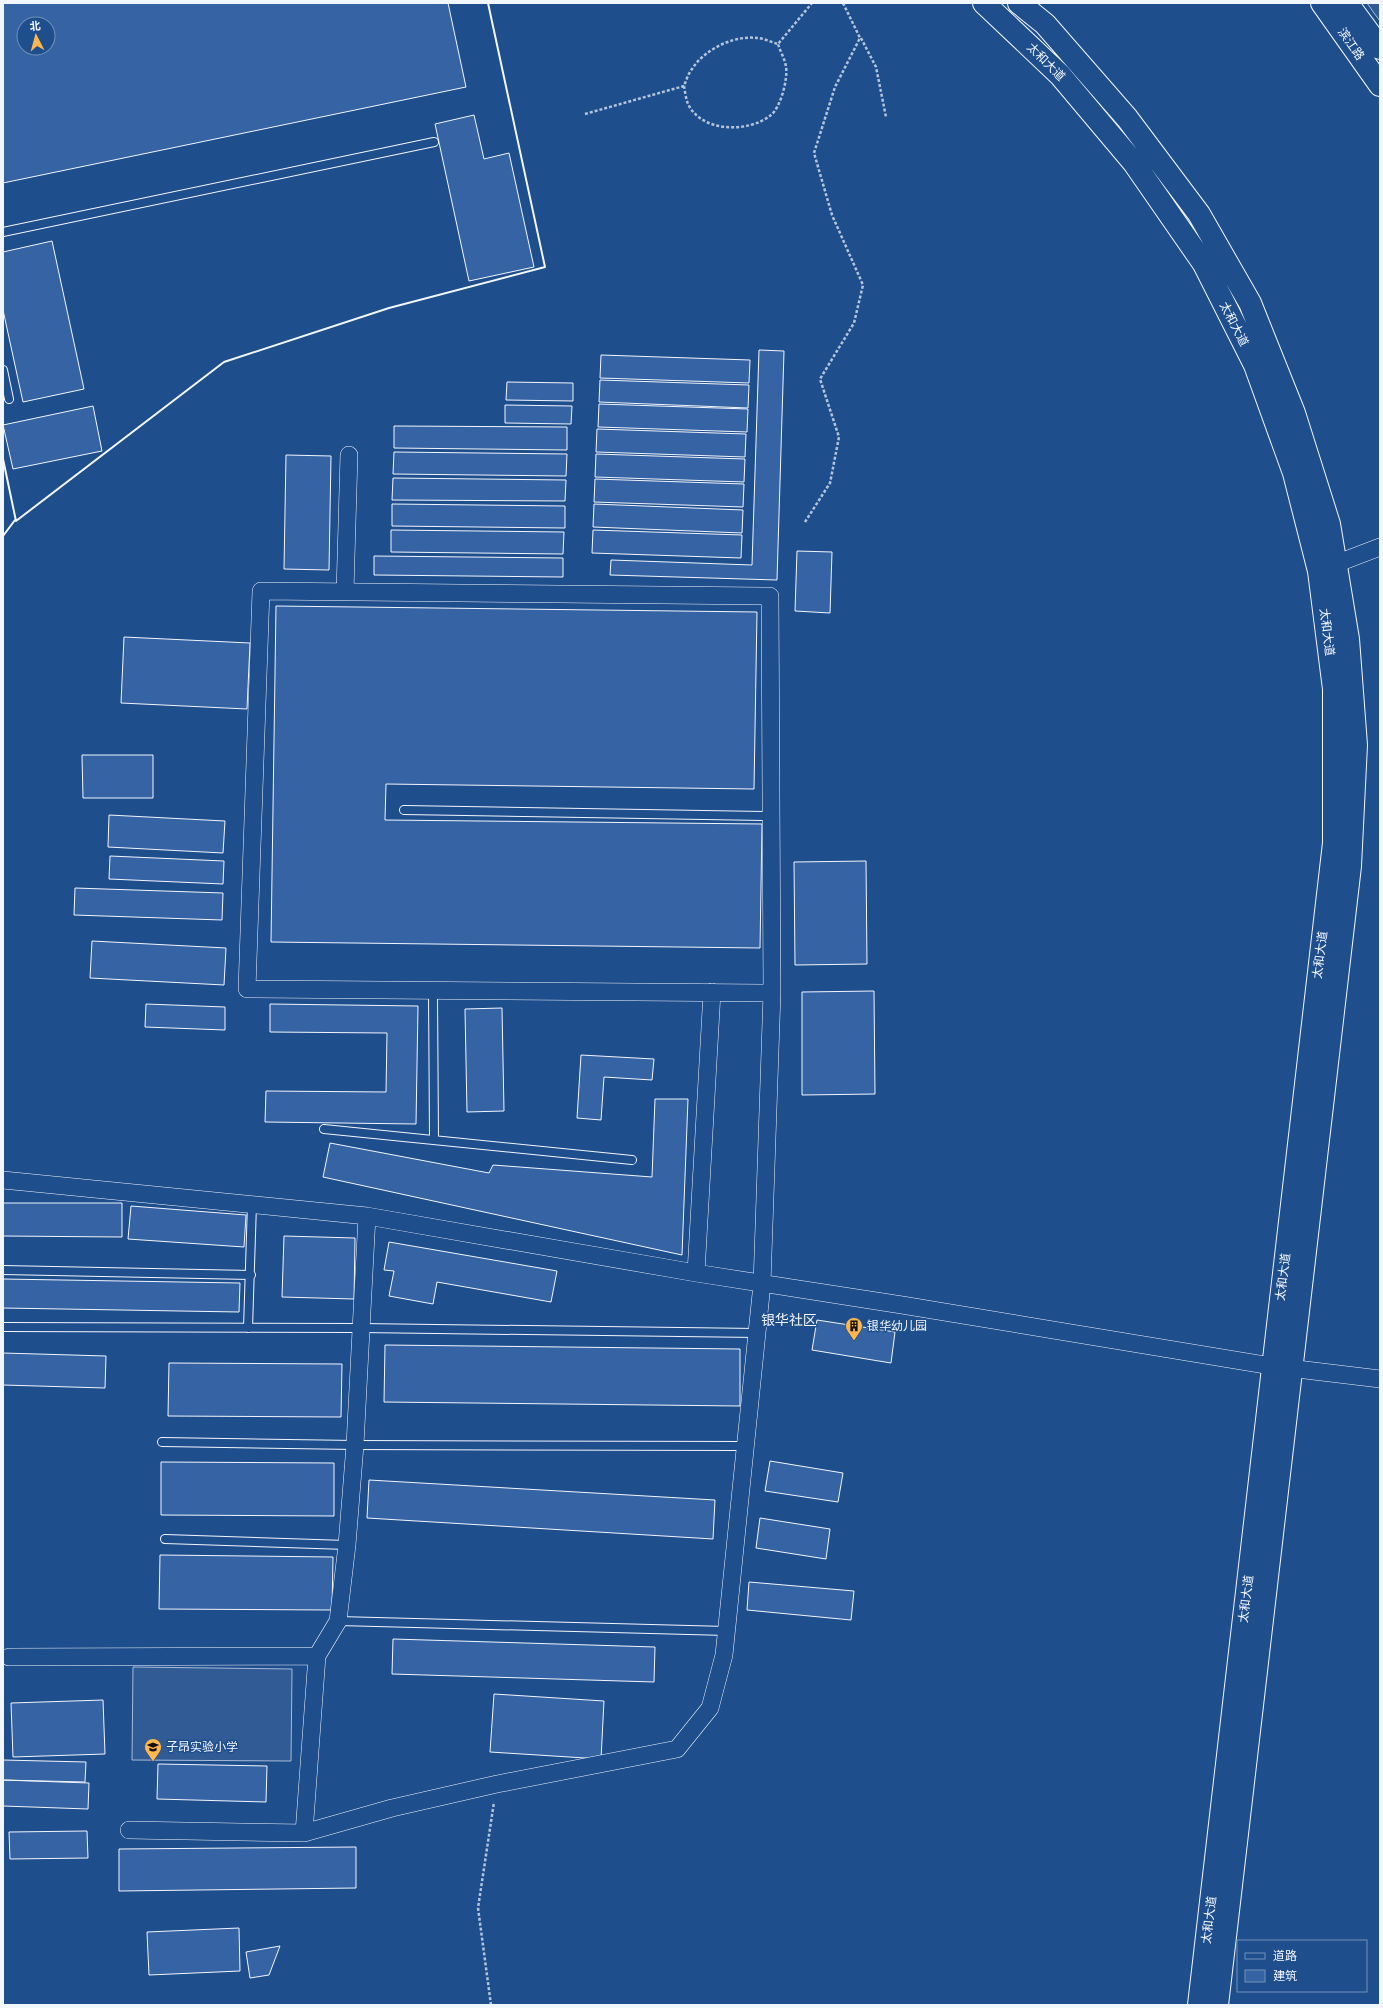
<svg xmlns="http://www.w3.org/2000/svg" width="1383" height="2008" viewBox="0 0 1383 2008" font-family="'Fira Sans Condensed','Noto Sans SC',sans-serif">
  <rect width="100%" height="100%" fill="#1f4e8c"/>
  <path fill="#305b95" stroke="#a8bbd7" d="M 1367,3 L 1380,3 L 1380,21 L 1374,13 Z
    M 133,1667 L 292,1669 L 291,1761 L 132,1760 Z"/>
  <path fill="#3563a3" stroke="#f2f6ff" fill-rule="evenodd" d="M 3,3 L 448,3 L 466,87 L 3,183 ZM 24,24 L 48,24 L 48,48 L 24,48 Z
    M 474,115 L 484,159 L 509,153 L 534,267 L 469,281 L 435,124 Z
    M 52,241 L 84,389 L 23,402 L 3,310 L 3,252 Z
    M 759,350 L 784,351 L 777,580 L 610,575 L 611,560 L 752,565 Z
    M 601,355 L 750,360 L 749,383 L 600,378 Z
    M 600,380 L 749,385 L 748,408 L 599,402 Z
    M 507,382 L 573,383 L 573,401 L 506,400 Z
    M 599,404 L 748,409 L 747,432 L 598,427 Z
    M 505,405 L 572,406 L 571,424 L 505,423 Z
    M 93,406 L 102,451 L 13,469 L 3,425 Z
    M 394,426 L 567,427 L 567,450 L 394,448 Z
    M 597,429 L 746,434 L 745,457 L 596,452 Z
    M 394,452 L 567,454 L 566,476 L 393,474 Z
    M 596,454 L 745,459 L 744,482 L 595,477 Z
    M 286,455 L 331,456 L 329,570 L 284,569 Z
    M 393,478 L 566,480 L 565,501 L 392,500 Z
    M 595,479 L 744,484 L 743,507 L 594,502 Z
    M 392,504 L 565,506 L 565,528 L 392,526 Z
    M 594,504 L 743,510 L 742,533 L 593,527 Z
    M 391,530 L 564,532 L 563,554 L 391,552 Z
    M 593,530 L 742,535 L 741,558 L 592,553 Z
    M 797,551 L 832,552 L 830,613 L 795,611 Z
    M 374,556 L 563,558 L 563,577 L 374,575 Z
    M 276,606 L 757,612 L 754,789 L 386,784 L 385,820 L 762,824 L 760,948 L 271,942 Z
    M 124,637 L 250,643 L 247,709 L 121,703 Z
    M 82,755 L 153,755 L 153,798 L 83,798 Z
    M 109,815 L 225,821 L 223,853 L 108,847 Z
    M 110,856 L 224,861 L 223,884 L 109,879 Z
    M 866,861 L 867,964 L 795,965 L 794,862 Z
    M 75,888 L 223,893 L 222,920 L 74,915 Z
    M 92,941 L 226,948 L 224,985 L 90,978 Z
    M 874,991 L 875,1094 L 802,1095 L 802,992 Z
    M 146,1004 L 225,1007 L 225,1030 L 145,1027 Z
    M 270,1004 L 418,1006 L 416,1124 L 265,1122 L 266,1091 L 386,1092 L 387,1033 L 270,1032 Z
    M 502,1008 L 504,1111 L 467,1112 L 465,1009 Z
    M 581,1055 L 654,1059 L 652,1080 L 604,1077 L 601,1120 L 577,1118 Z
    M 655,1099 L 688,1099 L 682,1255 L 323,1177 L 330,1143 L 489,1173 L 493,1165 L 652,1177 Z
    M 3,1203 L 122,1203 L 122,1237 L 3,1236 Z
    M 131,1206 L 246,1215 L 244,1247 L 128,1239 Z
    M 284,1236 L 355,1238 L 354,1299 L 282,1297 Z
    M 389,1242 L 557,1271 L 551,1302 L 437,1282 L 433,1304 L 389,1296 L 394,1271 L 384,1270 Z
    M 3,1279 L 240,1283 L 239,1312 L 3,1308 Z
    M 817,1320 L 895,1332 L 891,1363 L 812,1350 Z
    M 385,1345 L 740,1349 L 740,1406 L 384,1402 Z
    M 3,1353 L 106,1356 L 105,1388 L 3,1385 Z
    M 169,1363 L 342,1364 L 341,1417 L 168,1416 Z
    M 770,1461 L 843,1473 L 838,1502 L 765,1491 Z
    M 161,1462 L 334,1463 L 334,1516 L 161,1515 Z
    M 369,1480 L 715,1500 L 713,1539 L 367,1518 Z
    M 760,1518 L 830,1529 L 826,1559 L 756,1548 Z
    M 160,1555 L 333,1557 L 332,1610 L 159,1609 Z
    M 749,1582 L 854,1591 L 851,1620 L 747,1610 Z
    M 393,1639 L 655,1647 L 654,1682 L 392,1674 Z
    M 494,1694 L 604,1701 L 601,1759 L 490,1752 Z
    M 103,1700 L 105,1754 L 13,1757 L 11,1703 Z
    M 3,1760 L 86,1762 L 85,1782 L 3,1780 Z
    M 158,1764 L 267,1766 L 266,1802 L 157,1799 Z
    M 3,1780 L 89,1783 L 88,1809 L 3,1806 Z
    M 87,1831 L 88,1858 L 10,1859 L 9,1832 Z
    M 356,1847 L 356,1888 L 119,1891 L 119,1849 Z
    M 239,1928 L 240,1971 L 149,1975 L 147,1932 Z
    M 280,1946 L 269,1975 L 250,1978 L 246,1952 Z"/>
  <g fill="none" stroke-linecap="round" stroke-linejoin="round">
    <defs>
      <path id="lane" d="M 3,232 L 434,142
        M 3,370 L 9,399
        M 404,810 L 771,816
        M 433,991 L 434,1139
        M 324,1129 L 632,1160
        M 3,1270 L 251,1275
        M 3,1327 L 361,1328 L 757,1333
        M 248,1328 L 252,1204
        M 162,1442 L 355,1445 L 745,1446
        M 165,1539 L 347,1545
        M 338,1621 L 727,1631"/>
      <path id="street" d="M 1325,568 L 1380,547
        M 345,592 L 349,455
        M 3,1180 L 367,1216 L 696,1273 L 902,1305 L 1272,1366 L 1380,1379
        M 696,1273 L 712,992
        M 9,1657 L 317,1656
        M 129,1830 L 304,1833 L 317,1656 L 338,1621 L 347,1545 L 355,1445 L 367,1216
        M 304,1833 L 392,1808 L 497,1784 L 677,1749 L 710,1708 L 724,1655 L 762,1284 L 772,993 L 770,596 L 261,591 L 247,989 L 772,993"/>
      <path id="secondary" d="M 1322,3 L 1380,85
        M 1347,3 L 1380,48"/>
      <path id="primary" d="M 984,3 L 1060,75 L 1134,163 L 1204,264 L 1255,365 L 1294,473 L 1319,571 L 1334,689 L 1334,843 L 1199,2005
        M 1019,3 L 1045,24 L 1127,118 L 1199,214 L 1250,303 L 1294,413 L 1329,524 L 1348,639 L 1356,745 L 1350,866 L 1217,2005"/>
    </defs>
    <use href="#lane" stroke="#f2f6ff" stroke-width="10"/>
    <use href="#street" stroke="#f2f6ff" stroke-width="18"/>
    <use href="#secondary" stroke="#f2f6ff" stroke-width="24"/>
    <use href="#primary" stroke="#f2f6ff" stroke-width="24"/>
    <path stroke="#b3c4dc" stroke-width="2.5" stroke-dasharray="3 2" stroke-linecap="butt" d="M 861,38 L 876,67 L 886,117
      M 684,86 C 685,92 686,99 688,104 C 702,133 749,133 771,115 C 781,107 788,78 786,67 C 785,59 780,51 778,44
      M 585,114 L 684,86 C 686,81 688,74 692,69 C 704,50 733,35 757,38 C 763,38 771,42 778,44 L 812,3
      M 805,522 L 830,483 L 839,437 L 820,379 L 854,323 L 863,285 L 832,215 L 814,153 L 835,87 L 860,38 L 843,3
      M 491,2005 L 478,1908 L 494,1802"/>
    <use href="#lane" stroke="#1f4e8c" stroke-width="8"/>
    <use href="#street" stroke="#1f4e8c" stroke-width="17"/>
    <use href="#secondary" stroke="#1f4e8c" stroke-width="22"/>
    <use href="#primary" stroke="#1f4e8c" stroke-width="22"/>
    <path stroke="#f2f6ff" stroke-width="2" d="M 3,459 L 16,521 L 224,362 L 389,308 L 545,267 L 488,3
      M 3,536 L 15,520"/>
  </g>
  <defs>
    <symbol id="building-pin" viewBox="-11 -11 22 30"><path d="M0 17L-7.5 6A9.5 9.5 0 1 1 7.5 6Z" fill="#ffb74d" stroke="#1f4e8c"/><path d="M-4-6H4V6H1V3H-1V6H-4ZM-2.5-4.3h1.7v1.8h-1.7ZM.8-4.3h1.7v1.8H.8ZM-2.5-1h1.7V.8h-1.7ZM.8-1h1.7V.8H.8Z" fill="#111"/></symbol>
    <symbol id="school-pin" viewBox="-11 -11 22 30"><path d="M0 17L-7.5 6A9.5 9.5 0 1 1 7.5 6Z" fill="#ffb74d" stroke="#1f4e8c"/><path d="M0-5L7-2L0 1L-7-2ZM-4 1L0 2.5L4 1V4Q0 6-4 4Z" fill="#111"/></symbol>
  </defs>
  <g fill-rule="evenodd">
    <use href="#building-pin" x="844" y="1316" width="20" height="27"/>
    <use href="#school-pin" x="143" y="1737" width="20" height="27"/>
  </g>
  <g text-anchor="middle" stroke-width="3" stroke-linejoin="round" paint-order="stroke">
    <g font-size="12" fill="#f2f6ff" stroke="#1f4e8c">
      <text transform="translate(1351 44) rotate(55)" y="4">滨江路</text>
      <text transform="translate(1046 62) rotate(45)" y="4">太和大道</text>
      <text transform="translate(1234 324) rotate(63)" y="4">太和大道</text>
      <text transform="translate(1327 632) rotate(83)" y="4">太和大道</text>
      <text transform="translate(1320 955) rotate(-83)" y="4">太和大道</text>
      <text transform="translate(1283 1277) rotate(-83)" y="4">太和大道</text>
      <text transform="translate(1246 1599) rotate(-83)" y="4">太和大道</text>
      <text transform="translate(1209 1920) rotate(-83)" y="4">太和大道</text>
    </g>
    <g font-size="12" fill="#f2f6ff" stroke="#1f4e8c" text-anchor="start">
      <text x="867" y="1330">银华幼儿园</text>
      <text x="166" y="1751">子昂实验小学</text>
    </g>
    <g font-size="14" fill="#f2f6ff" stroke="#1f4e8c">
      <text x="789" y="1325">银华社区</text>
    </g>
  </g>
  <rect width="1383" height="2008" fill="none" stroke="#f2f6ff" stroke-width="8"/>
  <rect x="1237" y="1940" width="130" height="52" fill="#1f4e8c" stroke="#7391ba"/>
  <rect x="1245" y="1953" width="20" height="6" fill="#1f4e8c" stroke="#7391ba"/>
  <text x="1273" y="1960" font-size="12" fill="#f2f6ff">道路</text>
  <rect x="1245" y="1970" width="20" height="12" fill="#3563a3" stroke="#7391ba"/>
  <text x="1273" y="1980" font-size="12" fill="#f2f6ff">建筑</text>
  <g transform="translate(36 36) rotate(354)"><circle r="19" fill="#1f4e8c" stroke="#7391ba"/>
  <path d="M0-3L7 15L0 10L-7 15Z" fill="#ffb74d"/>
  <text y="-6" font-size="11" font-weight="bold" text-anchor="middle" fill="#f2f6ff">北</text>
  </g>
</svg>
